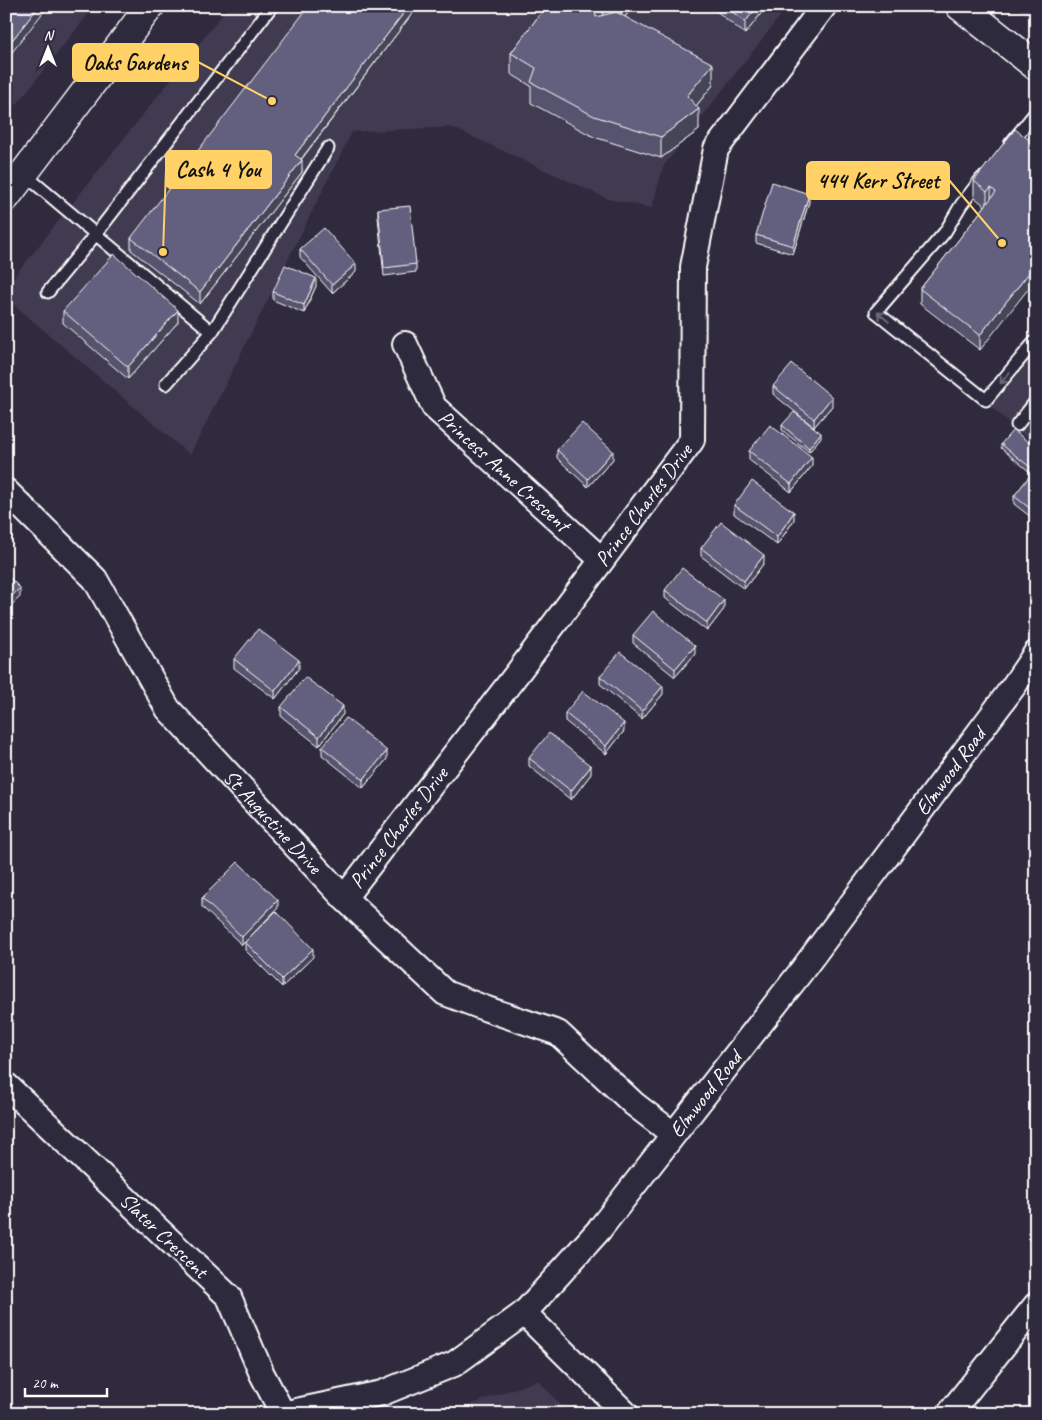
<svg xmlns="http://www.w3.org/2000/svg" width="1042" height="1420" viewBox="0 0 1042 1420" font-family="Caveat,sans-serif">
  <rect width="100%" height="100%" fill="#2f2a3d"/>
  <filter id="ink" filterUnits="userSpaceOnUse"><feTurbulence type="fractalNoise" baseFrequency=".02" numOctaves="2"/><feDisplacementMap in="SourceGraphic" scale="10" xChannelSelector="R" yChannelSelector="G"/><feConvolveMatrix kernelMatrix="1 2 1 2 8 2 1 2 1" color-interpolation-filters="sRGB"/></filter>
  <g filter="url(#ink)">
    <path fill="#3f3a51" d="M 6,6 L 95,6 L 6,118 Z
      M 229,6 L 788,6 L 663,167 L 652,208 L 608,199 L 451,127 L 352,132 L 190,455 L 6,298 L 6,287 Z
      M 1015,6 L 1036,6 L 1036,22 Z
      M 1036,350 L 1036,446 L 991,407 Z
      M 538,1380 L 569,1414 L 445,1414 Z"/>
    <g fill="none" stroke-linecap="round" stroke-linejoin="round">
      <defs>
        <path id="lane" d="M 1010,144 L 1036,112
          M 24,174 L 212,332
          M 982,178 L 961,205 L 945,232 L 876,312 L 986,400 L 1036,340
          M 48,292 L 96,234 L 272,6
          M 166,384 L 212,332 L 328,148
          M 1017,425 L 1036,401"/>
        <g id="street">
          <path id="s1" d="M 405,344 L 434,407 L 602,560"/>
          <path id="s2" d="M 6,491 L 95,579 L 168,709 L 344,898 L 445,993 L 487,1009 L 558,1033 L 634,1104 L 673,1134"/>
          <path id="s3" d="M 344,898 L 519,671 L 692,440 L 693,267 L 716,149 L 824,6"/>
          <path id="s4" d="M 6,1085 L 229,1297 L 262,1374 L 283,1414"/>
          <path d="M 524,1313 L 626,1414"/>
          <path id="s5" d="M 282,1414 L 382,1393 L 454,1364 L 524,1313 L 599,1230 L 800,973 L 1013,687 L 1036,653"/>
          <path d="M 949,1414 L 1036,1305"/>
        </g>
        <path id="secondary" d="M 960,6 L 1036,66
          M 6,197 L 150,6"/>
      </defs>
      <use href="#lane" stroke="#fff" stroke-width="15"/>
      <use href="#street" stroke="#fff" stroke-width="28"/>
      <use href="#secondary" stroke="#fff" stroke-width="31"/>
      <use href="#lane" stroke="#2f2a3d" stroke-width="11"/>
      <use href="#street" stroke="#2f2a3d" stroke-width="24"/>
      <use href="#secondary" stroke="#2f2a3d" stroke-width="28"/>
    </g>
    <path fill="#55536d" stroke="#fff" d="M 418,6 L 301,160 L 302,172 L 200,304 L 131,250 L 131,238 Z
      M 546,6 L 633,6 L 625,17 L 713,85 L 696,106 L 699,130 L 661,158 L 594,137 L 531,103 L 531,86 L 511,74 L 511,53 Z
      M 710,6 L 767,6 L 745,34 Z
      M 1015,129 L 980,350 L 920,304 L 920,289 L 985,206 L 974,197 L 974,181 Z
      M 809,202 L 793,254 L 756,243 L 756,235 Z
      M 378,209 L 416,264 L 416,272 L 384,276 L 378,217 Z
      M 300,249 L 356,272 L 332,293 L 300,257 Z
      M 316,286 L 304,313 L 273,300 L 273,292 Z
      M 63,311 L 178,322 L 128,379 L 63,323 Z
      M 773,386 L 832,406 L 814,427 L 773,394 Z
      M 782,425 L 821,437 L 809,452 L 782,430 Z
      M 1001,444 L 1036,448 L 1030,472 L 1001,448 Z
      M 557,450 L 613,459 L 588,487 L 557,458 Z
      M 749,451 L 812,466 L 791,492 L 749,460 Z
      M 1036,468 L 1036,521 L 1014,504 L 1014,496 Z
      M 734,505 L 794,520 L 777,545 L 734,514 Z
      M 701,548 L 764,563 L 744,589 L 701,556 Z
      M 665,590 L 724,609 L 707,631 L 665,598 Z
      M 633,635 L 695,654 L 675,677 L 633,643 Z
      M 234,659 L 299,668 L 275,699 L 234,668 Z
      M 600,676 L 663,694 L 642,719 L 600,684 Z
      M 281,707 L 343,714 L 319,746 L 281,716 Z
      M 565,713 L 624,731 L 606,754 L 565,721 Z
      M 322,747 L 387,759 L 363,788 L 322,755 Z
      M 529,758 L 591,774 L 571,800 L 529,766 Z
      M 202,898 L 278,908 L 242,945 L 202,907 Z
      M 245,942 L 313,957 L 282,987 L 245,950 Z"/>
    <path fill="#454459" stroke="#fff" d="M 39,6 L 48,6 L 6,60 L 6,48 Z
      M 409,6 L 418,6 L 295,167 L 295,155 Z
      M 595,6 L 603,6 L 603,14 L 594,28 Z
      M 621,6 L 633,6 L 621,22 Z
      M 758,6 L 767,6 L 745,34 L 745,22 Z
      M 713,64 L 713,85 L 687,117 L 687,96 Z
      M 699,109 L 699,130 L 661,158 L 661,137 Z
      M 302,160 L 302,172 L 200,304 L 200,292 Z
      M 991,188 L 991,203 L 987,207 L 987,192 Z
      M 809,194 L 809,202 L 793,254 L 793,246 Z
      M 356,264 L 356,272 L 332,293 L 332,285 Z
      M 1036,264 L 1036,279 L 980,350 L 980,335 Z
      M 316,278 L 316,286 L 304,313 L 304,305 Z
      M 178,310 L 178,322 L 128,379 L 128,367 Z
      M 832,397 L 832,406 L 814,427 L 814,419 Z
      M 821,433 L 821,437 L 809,452 L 809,448 Z
      M 613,451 L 613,459 L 588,487 L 588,479 Z
      M 812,457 L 812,466 L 791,492 L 791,484 Z
      M 1036,460 L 1036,464 L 1030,472 L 1030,467 Z
      M 794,512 L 794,520 L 777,545 L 777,537 Z
      M 764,555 L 764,563 L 744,589 L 744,581 Z
      M 20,588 L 20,597 L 6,610 L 6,602 Z
      M 724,600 L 724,609 L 707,631 L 707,623 Z
      M 695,646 L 695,654 L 675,677 L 675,669 Z
      M 299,660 L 299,668 L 275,699 L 275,691 Z
      M 663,686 L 663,694 L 642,719 L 642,711 Z
      M 343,706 L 343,714 L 319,746 L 319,737 Z
      M 624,723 L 624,731 L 606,754 L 606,746 Z
      M 387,751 L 387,759 L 363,788 L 363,780 Z
      M 591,766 L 591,774 L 571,800 L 571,791 Z
      M 278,900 L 278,908 L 242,945 L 242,937 Z
      M 313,949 L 313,957 L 282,987 L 282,979 Z"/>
    <path fill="#63617f" stroke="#fff" d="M 6,6 L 39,6 L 6,48 Z
      M 309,6 L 409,6 L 295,155 L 302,160 L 200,292 L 131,238 Z
      M 546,6 L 595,6 L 594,7 L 596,17 L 616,12 L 713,64 L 687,96 L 699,109 L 661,137 L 594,116 L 531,82 L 536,68 L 511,53 Z
      M 725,6 L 758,6 L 745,22 Z
      M 1015,129 L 1036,145 L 1036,264 L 980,335 L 920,289 L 996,192 L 991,188 L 987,192 L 974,181 Z
      M 772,182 L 809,194 L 793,246 L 756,235 Z
      M 410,206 L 416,264 L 384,268 L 378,209 Z
      M 324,228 L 356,264 L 332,285 L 300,249 Z
      M 114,254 L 178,310 L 128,367 L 63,311 Z
      M 285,265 L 316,278 L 304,305 L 273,292 Z
      M 792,364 L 832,397 L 814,419 L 773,386 Z
      M 794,412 L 821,433 L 809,448 L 782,425 Z
      M 582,423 L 613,451 L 588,479 L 557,450 Z
      M 770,425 L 812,457 L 791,484 L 749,451 Z
      M 1013,430 L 1036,448 L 1036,460 L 1030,467 L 1001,444 Z
      M 1036,468 L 1036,513 L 1014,496 Z
      M 752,481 L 794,512 L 777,537 L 734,505 Z
      M 721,522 L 764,555 L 744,581 L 701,548 Z
      M 682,568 L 724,600 L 707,623 L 665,590 Z
      M 6,574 L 20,588 L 6,602 Z
      M 653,611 L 695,646 L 675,669 L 633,635 Z
      M 258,629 L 299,660 L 275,691 L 234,659 Z
      M 620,652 L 663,686 L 642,711 L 600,676 Z
      M 305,677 L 343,706 L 319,737 L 281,707 Z
      M 583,691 L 624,723 L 606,746 L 565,713 Z
      M 346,718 L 387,751 L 363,780 L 322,747 Z
      M 549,733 L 591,766 L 571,791 L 529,758 Z
      M 238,862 L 278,900 L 242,937 L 202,898 Z
      M 276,911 L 313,949 L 282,979 L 245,942 Z"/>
    <defs><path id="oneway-shaft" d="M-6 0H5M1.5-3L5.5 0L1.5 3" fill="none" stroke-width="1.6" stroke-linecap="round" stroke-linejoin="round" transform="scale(1.25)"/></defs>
    <g stroke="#6d6a77">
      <use href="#oneway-shaft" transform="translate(883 317) rotate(-140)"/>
      <use href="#oneway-shaft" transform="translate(1005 378) rotate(129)"/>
    </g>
  </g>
  <g text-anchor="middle" stroke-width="4" stroke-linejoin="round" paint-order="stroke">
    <g font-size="21" fill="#fff" stroke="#2f2a3d">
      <text dy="7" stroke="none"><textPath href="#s1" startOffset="164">Princess Anne Crescent</textPath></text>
      <text dy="7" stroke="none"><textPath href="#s3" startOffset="494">Prince Charles Drive</textPath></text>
      <text dy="7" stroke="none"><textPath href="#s5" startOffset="956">Elmwood Road</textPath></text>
      <text dy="7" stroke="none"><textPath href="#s2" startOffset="428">St Augustine Drive</textPath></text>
      <text dy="7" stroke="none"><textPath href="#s3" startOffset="89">Prince Charles Drive</textPath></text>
      <text dy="7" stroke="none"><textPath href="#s5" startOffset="551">Elmwood Road</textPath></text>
      <text dy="7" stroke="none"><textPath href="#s4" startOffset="218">Slater Crescent</textPath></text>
    </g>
  </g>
  <path fill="none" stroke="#ffd166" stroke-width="2" d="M272 101L198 62M163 252L166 169M1002 243L949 180"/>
  <g fill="#ffd166" stroke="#2f2a3d" stroke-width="2">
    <circle cx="272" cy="101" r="5"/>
    <circle cx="163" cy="252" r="5"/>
    <circle cx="1002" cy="243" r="5"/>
  </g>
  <g fill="#ffd166" stroke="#ffd166" stroke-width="2">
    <rect x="73" y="44" width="125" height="37" rx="5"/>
    <rect x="166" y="151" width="105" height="37" rx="5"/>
    <rect x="807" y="162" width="142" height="37" rx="5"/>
  </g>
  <g font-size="22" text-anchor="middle" font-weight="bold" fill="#111">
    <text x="135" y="70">Oaks Gardens</text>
    <text x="218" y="177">Cash 4 You</text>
    <text x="878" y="188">444 Kerr Street</text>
  </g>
  <rect width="1042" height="1420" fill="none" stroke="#2f2a3d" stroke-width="25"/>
  <rect x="12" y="12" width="1017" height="1395" fill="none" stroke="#fff" stroke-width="2" filter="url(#ink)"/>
  <g transform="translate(48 48)" stroke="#2f2a3d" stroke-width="4" paint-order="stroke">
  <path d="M0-4L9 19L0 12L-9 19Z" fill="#ffffff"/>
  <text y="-8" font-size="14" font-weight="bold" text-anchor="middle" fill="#ffffff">N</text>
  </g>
  <path d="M25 1388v8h82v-8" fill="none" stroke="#ffffff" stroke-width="2.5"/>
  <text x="32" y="1388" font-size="15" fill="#ffffff" stroke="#2f2a3d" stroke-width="4" paint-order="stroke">20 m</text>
</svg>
